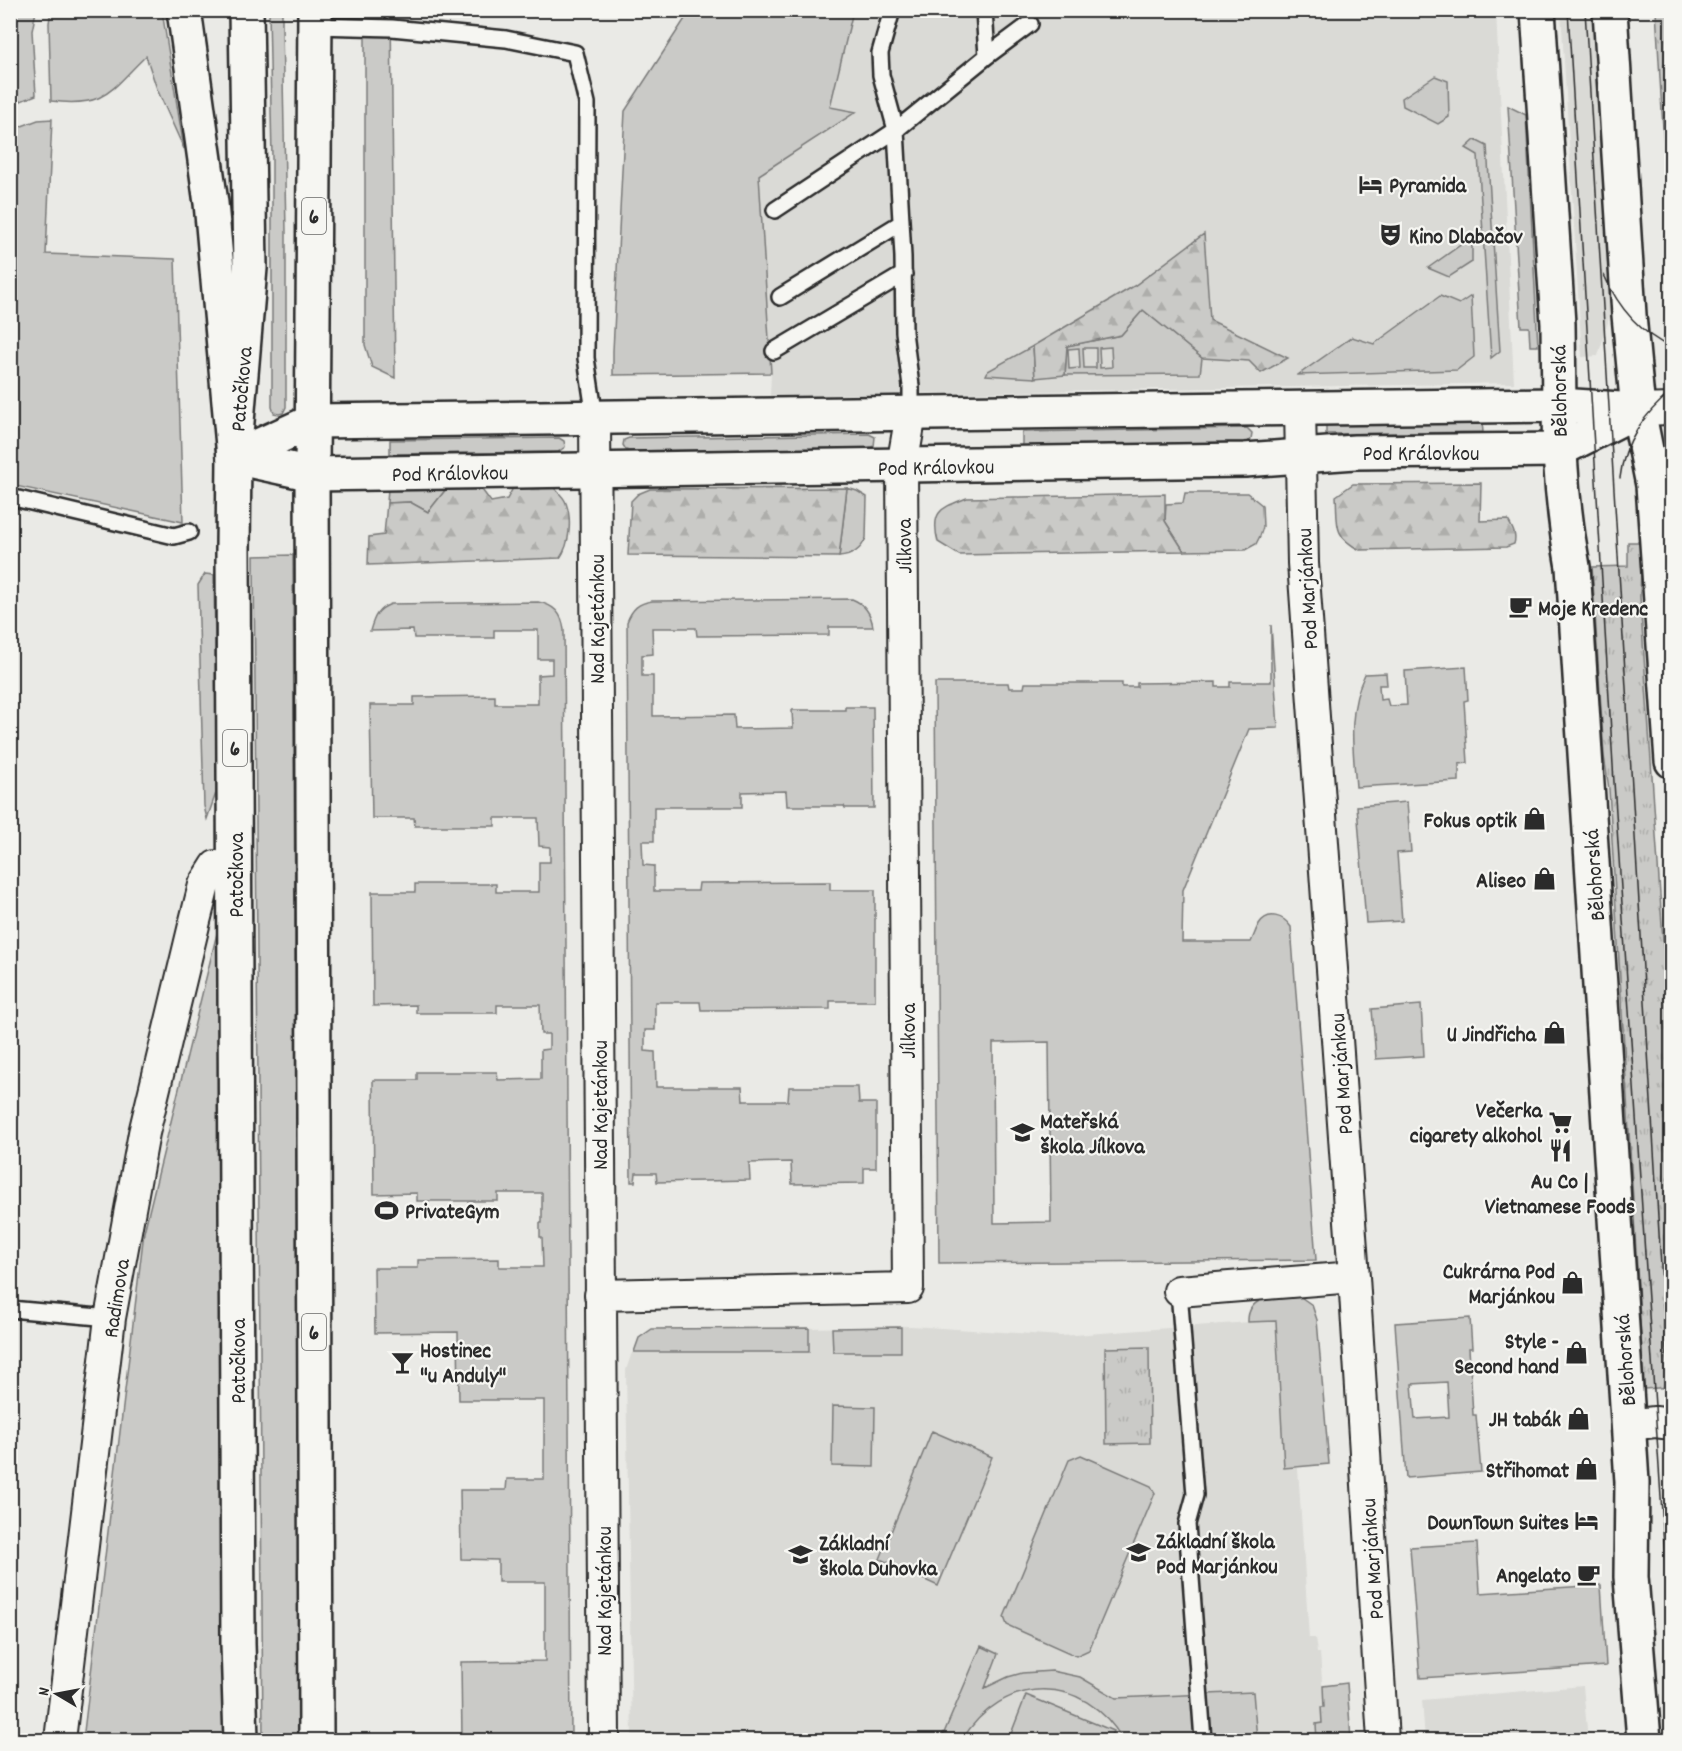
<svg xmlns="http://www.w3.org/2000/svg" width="1682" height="1751" viewBox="0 0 1682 1751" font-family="Dekko,sans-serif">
  <defs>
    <pattern id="forest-firs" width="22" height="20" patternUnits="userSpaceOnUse" patternTransform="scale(1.5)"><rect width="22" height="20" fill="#cacac7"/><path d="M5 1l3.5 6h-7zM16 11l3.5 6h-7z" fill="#aeaeab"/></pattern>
    <pattern id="park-tufts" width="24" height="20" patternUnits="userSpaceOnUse" patternTransform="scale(1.5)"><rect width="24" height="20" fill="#cacac7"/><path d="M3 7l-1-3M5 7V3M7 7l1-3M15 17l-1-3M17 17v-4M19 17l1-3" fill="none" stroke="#aeaeab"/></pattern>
  </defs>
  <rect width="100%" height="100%" fill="#eaeae6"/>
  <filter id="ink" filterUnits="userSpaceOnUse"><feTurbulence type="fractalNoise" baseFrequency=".0167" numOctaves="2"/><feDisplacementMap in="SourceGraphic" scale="12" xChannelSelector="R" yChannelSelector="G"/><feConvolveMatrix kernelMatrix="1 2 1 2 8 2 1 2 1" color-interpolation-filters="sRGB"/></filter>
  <g filter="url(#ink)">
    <path fill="#dadad6" d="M 853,11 L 1496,11 L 1514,383 L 770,396 L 771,373 L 759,175 L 856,113 L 830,108 Z
      M 1561,11 L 1593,11 L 1611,312 L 1598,356 L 1582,357 Z
      M 1276,1320 L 1286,1468 L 1298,1468 L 1309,1638 L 1315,1638 L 1317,1653 L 1320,1653 L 1324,1707 L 1321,1708 L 1322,1723 L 1316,1724 L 1317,1740 L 632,1740 L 626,1370 L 631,1355 L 641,1338 L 653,1331 L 911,1326 L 1061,1336 Z
      M 1583,1686 L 1588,1740 L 1425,1740 L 1422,1700 Z"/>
    <path fill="#cacac7" stroke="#7a7a79" stroke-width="1.5" fill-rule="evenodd" d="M 11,10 L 36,11 L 32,31 L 36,95 L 11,105 Z
      M 51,10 L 162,11 L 184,149 L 157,89 L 146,56 C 110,90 107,108 51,101 L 49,23 Z
      M 269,11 L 282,11 L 282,27 L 286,232 L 286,407 L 283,413 L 279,414 L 274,413 L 272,407 L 272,158 Z
      M 365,11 L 391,11 L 395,378 L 372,367 L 365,345 Z
      M 690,11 L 853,11 L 830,107 L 856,112 L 759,175 L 771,373 L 613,375 L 613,351 L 625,111 Z
      M 1435,76 L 1448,81 L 1449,117 L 1438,124 L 1403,106 L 1402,98 Z
      M 1508,106 L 1526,115 L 1538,346 L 1530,346 L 1529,327 L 1521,327 Z
      M 52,119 L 46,254 L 175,259 L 183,522 L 11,485 L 11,130 L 38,120 Z
      M 1475,140 L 1487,146 L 1500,351 L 1491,358 L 1478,155 L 1466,148 Z
      M 1469,239 L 1472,241 L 1472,262 L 1449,277 L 1428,268 Z
      M 1440,296 L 1459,304 L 1471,296 L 1474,357 L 1457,370 L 1298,375 L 1352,337 L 1374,344 Z
      M 1143,310 L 1202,358 L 1200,374 L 1065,375 L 1067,346 L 1121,335 ZM 1111,347 L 1112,367 L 1100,368 L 1099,348 ZM 1079,348 L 1080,368 L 1069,369 L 1068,349 ZM 1083,348 L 1096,348 L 1096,368 L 1084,368 Z
      M 1033,346 L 1035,378 L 986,375 L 988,371 Z
      M 1482,422 L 1483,432 L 1326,434 L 1326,425 Z
      M 1247,428 L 1252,433 L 1251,439 L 1247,442 L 1022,446 L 1022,432 Z
      M 869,434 L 875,437 L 874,446 L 868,448 L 629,451 L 626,450 L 623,445 L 624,440 L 629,438 Z
      M 559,438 L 564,441 L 565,447 L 558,452 L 390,454 L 390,440 Z
      M 388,488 L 447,488 L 428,512 L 410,502 L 387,503 Z
      M 847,488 L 857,491 L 867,497 L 866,538 C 861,550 852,556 839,557 Z
      M 1185,493 L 1247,493 L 1262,505 L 1263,527 L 1260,536 L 1256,544 L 1245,550 L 1184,551 L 1165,521 L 1166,504 L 1183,503 Z
      M 293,555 L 299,1740 L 263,1740 L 254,556 Z
      M 205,574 L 214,575 L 217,790 L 207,819 L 204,806 L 198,585 Z
      M 852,599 C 865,604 871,613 873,627 L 829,627 L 829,635 L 697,636 L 696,628 L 652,628 L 653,654 L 642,655 L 642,676 L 653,676 L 653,716 L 734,715 L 735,729 L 793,728 L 792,710 L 845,710 L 845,707 L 873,707 L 874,808 L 845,808 L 844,806 L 787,806 L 786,791 L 742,792 L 742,807 L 654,807 L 654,841 L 642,841 L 643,865 L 654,866 L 654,891 L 698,891 L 699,883 L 830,882 L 830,890 L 875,890 L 875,1001 L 830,1001 L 830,1009 L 701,1010 L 700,1002 L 655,1002 L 655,1030 L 645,1030 L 645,1051 L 655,1052 L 656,1087 L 742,1087 L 743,1101 L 788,1101 L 789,1087 L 858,1087 L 859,1103 L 876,1103 L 876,1168 L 864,1168 L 864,1183 L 792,1184 L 791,1162 L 749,1163 L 750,1180 L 657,1182 L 656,1173 L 636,1173 L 635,1182 L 631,1182 L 627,622 C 632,609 638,603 652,601 Z
      M 538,602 C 554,605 562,613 564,630 L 571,1740 L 462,1740 L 461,1662 L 545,1661 L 545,1582 L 498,1582 L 498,1560 L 461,1559 L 460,1490 L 506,1490 L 507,1479 L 544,1479 L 544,1400 L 459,1400 L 458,1332 L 375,1333 L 374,1268 L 418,1268 L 418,1260 L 499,1259 L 499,1267 L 543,1267 L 542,1237 L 540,1237 L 540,1223 L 542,1223 L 542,1193 L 498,1193 L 498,1201 L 417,1201 L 417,1193 L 374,1194 L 373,1080 L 417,1080 L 417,1072 L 497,1072 L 498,1080 L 541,1079 L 541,1050 L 549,1049 L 549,1034 L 541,1034 L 540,1005 L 497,1005 L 497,1013 L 416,1013 L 416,1005 L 373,1006 L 372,892 L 415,892 L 415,884 L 496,884 L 496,892 L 539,892 L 539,862 L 550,862 L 550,847 L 539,846 L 538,818 L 495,818 L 495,826 L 415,826 L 414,818 L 372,818 L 370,705 L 414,705 L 414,697 L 495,696 L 495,704 L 538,704 L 538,675 L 552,674 L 552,659 L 538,659 L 538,630 L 494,630 L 494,638 L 414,638 L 413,630 L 370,631 C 374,617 377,609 391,604 Z
      M 1271,625 L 1278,728 L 1249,729 L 1183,890 L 1182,942 L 1251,942 C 1254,936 1256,929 1259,924 C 1268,910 1284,916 1291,927 L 1316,1260 L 939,1263 L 935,683 L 1008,683 L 1009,688 L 1024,688 L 1025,683 L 1122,683 L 1122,687 L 1137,687 L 1137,683 L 1216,682 L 1216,687 L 1230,687 L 1230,682 L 1271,682 ZM 1049,1042 L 1051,1222 L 994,1223 L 993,1043 Z
      M 1466,667 L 1468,700 L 1464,701 L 1468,763 L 1459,764 L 1459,781 L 1356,787 C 1353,748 1347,711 1365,674 L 1386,673 L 1387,685 L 1379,685 L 1380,700 L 1387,699 L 1389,706 L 1407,705 L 1405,671 Z
      M 1407,802 L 1411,852 L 1397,853 L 1402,921 L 1366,923 L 1357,806 Z
      M 218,929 L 223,1740 L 83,1740 L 144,1232 Z
      M 1421,1005 L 1424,1056 L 1376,1059 L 1372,1009 Z
      M 1298,1295 L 1312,1305 L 1317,1320 L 1329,1464 L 1284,1468 L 1276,1321 L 1248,1322 C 1247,1294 1278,1297 1298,1295 Z
      M 1470,1318 L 1472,1348 L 1469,1348 L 1473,1415 L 1476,1415 L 1481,1472 L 1406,1478 L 1395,1323 ZM 1447,1382 L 1449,1417 L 1415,1419 L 1412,1384 Z
      M 901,1327 L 901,1352 L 833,1352 L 832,1328 Z
      M 809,1328 L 809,1352 L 634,1352 L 639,1338 L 652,1329 Z
      M 833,1406 L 875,1407 L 874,1467 L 832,1466 Z
      M 932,1431 L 992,1457 L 938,1586 L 880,1559 Z
      M 1081,1455 L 1151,1486 L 1155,1493 L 1089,1650 L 1076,1656 L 1007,1625 L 1004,1617 L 1069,1460 Z
      M 1477,1543 L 1480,1593 L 1601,1585 L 1606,1666 L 1420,1678 L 1410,1547 Z
      M 981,1646 L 998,1654 L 985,1688 L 1008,1677 L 1022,1673 L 1052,1671 L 1080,1677 L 1116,1698 L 1253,1692 L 1257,1740 L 1123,1740 C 1084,1672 1002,1674 962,1740 L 941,1740 Z
      M 1347,1683 L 1351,1740 L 1317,1740 L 1316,1724 L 1322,1723 L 1321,1707 L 1324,1707 L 1323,1686 Z
      M 1026,1695 L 1113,1731 L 1109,1740 L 1013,1740 L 1009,1739 Z"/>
    <path fill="url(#forest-firs)" stroke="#7a7a79" stroke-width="1.5" d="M 1204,234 L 1210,320 L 1288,358 L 1261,373 L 1249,361 L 1202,358 L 1143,310 L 1121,335 L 1067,346 L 1065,375 L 1035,378 L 1033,346 L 1134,286 Z
      M 1481,483 L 1480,521 L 1508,520 C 1512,528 1517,535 1514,544 L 1506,547 L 1360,550 C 1332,536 1338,523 1336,496 L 1353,484 Z
      M 480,487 L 491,502 L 507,499 L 513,488 L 554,488 C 558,492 564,497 566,503 C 572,519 570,544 560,558 L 368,565 L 369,537 L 384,535 L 387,503 L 410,502 L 428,512 L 447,488 Z
      M 847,488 L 839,557 L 628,555 L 631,501 L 638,494 L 650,489 Z
      M 1165,494 L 1165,521 L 1184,551 L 959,555 L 938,542 C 930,510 942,508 967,498 Z"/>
    <path fill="url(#park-tufts)" stroke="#7a7a79" stroke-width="1.5" d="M 1656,11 L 1671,11 L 1671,263 Z
      M 1628,542 L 1642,542 L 1640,597 L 1671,1059 L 1671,1387 L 1644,1389 L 1609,789 L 1604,756 L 1592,567 L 1628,566 Z
      M 1149,1347 L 1150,1443 L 1106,1444 L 1105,1348 Z"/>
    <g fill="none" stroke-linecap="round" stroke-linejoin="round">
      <path stroke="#727270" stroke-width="10" d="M 10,100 L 12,106"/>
      <defs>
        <path id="service" d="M 984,10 L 987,56
          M 315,26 L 392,28 L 506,39 L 575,53 L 587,103 L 586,358 L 595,418
          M 775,210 L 896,130 L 881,75 L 880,53 L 892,10
          M 780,297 L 901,223
          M 774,351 L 904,274
          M 911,414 L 911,386 L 904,332 L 903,257 L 896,130 L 987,56 L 1030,24
          M 10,497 L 174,536 L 189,532
          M 1179,1291 L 1195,1495 L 1187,1524 L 1203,1740
          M 10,1309 L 110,1318"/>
        <path id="minor" d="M 1300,408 L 1303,563 L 1354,1277 L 1383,1740
          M 1638,410 L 1672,409
          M 595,418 L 604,1740
          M 1179,1291 L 1354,1277
          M 600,1295 L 908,1288 L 902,466 L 911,414
          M 1628,1425 L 1655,1422 L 1672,1424
          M 60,1740 L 110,1318 L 144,1133 L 195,921 L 204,885 L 216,866"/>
        <path id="tertiary" d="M 1559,405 C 1559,460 1563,513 1573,567 L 1632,1482 L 1631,1577 L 1644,1740
          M 1638,410 L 1653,485 L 1672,761"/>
        <path id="secondary" d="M 1538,10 L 1558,324 L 1559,405
          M 1610,10 L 1629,315 L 1638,410
          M 234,457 L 312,474 L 1245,460 L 1355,452 L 1559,450 L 1638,410
          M 234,457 L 313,421 L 1559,405 L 1636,410"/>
        <path id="primary" d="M 315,10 L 312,474 L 316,1740
          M 241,1740 L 238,1644 L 233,550 L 234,457 L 250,268 L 246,10"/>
        <path id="trunk" d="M 184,10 L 211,203 L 234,457"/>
      </defs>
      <use href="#service" stroke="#2b2b2b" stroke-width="20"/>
      <use href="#minor" stroke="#2b2b2b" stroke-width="34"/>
      <use href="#tertiary" stroke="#2b2b2b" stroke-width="38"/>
      <use href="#secondary" stroke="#2b2b2b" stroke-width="38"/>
      <use href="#primary" stroke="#2b2b2b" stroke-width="38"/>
      <use href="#trunk" stroke="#2b2b2b" stroke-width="38"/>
      <use href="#service" stroke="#f6f6f2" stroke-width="15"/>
      <use href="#minor" stroke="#f6f6f2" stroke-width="30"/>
      <use href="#tertiary" stroke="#f6f6f2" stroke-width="33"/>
      <use href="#secondary" stroke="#f6f6f2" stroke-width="33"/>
      <use href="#primary" stroke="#f6f6f2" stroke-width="33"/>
      <use href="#trunk" stroke="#f6f6f2" stroke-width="33"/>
      <path stroke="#2b2b2b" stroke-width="1.5" d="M 1568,10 L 1614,782 L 1672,1665
        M 1585,10 L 1672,1448
        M 1604,275 C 1618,307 1640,333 1672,348
        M 1620,478 C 1624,441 1644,414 1672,391"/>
    </g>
  </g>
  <defs>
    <symbol id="hotel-bare" viewBox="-9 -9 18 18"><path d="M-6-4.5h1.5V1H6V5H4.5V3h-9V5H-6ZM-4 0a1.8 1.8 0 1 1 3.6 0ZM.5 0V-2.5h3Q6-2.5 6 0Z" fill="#2b2b2b" stroke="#f6f6f2" stroke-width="2.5" paint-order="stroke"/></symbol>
    <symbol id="theatre-bare" viewBox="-9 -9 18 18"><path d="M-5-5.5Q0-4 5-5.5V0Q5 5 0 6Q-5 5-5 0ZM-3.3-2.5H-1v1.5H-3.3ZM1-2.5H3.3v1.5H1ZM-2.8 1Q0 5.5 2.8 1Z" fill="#2b2b2b" stroke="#f6f6f2" stroke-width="2.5" paint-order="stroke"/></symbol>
    <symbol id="cafe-bare" viewBox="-9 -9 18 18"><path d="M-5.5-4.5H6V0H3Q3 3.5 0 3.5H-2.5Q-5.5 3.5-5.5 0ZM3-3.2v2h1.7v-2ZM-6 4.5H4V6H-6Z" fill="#2b2b2b" stroke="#f6f6f2" stroke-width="2.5" paint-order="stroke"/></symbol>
    <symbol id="shop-bare" viewBox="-9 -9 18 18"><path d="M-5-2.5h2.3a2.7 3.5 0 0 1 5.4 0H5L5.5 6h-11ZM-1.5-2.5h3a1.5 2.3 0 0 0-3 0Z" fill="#2b2b2b" stroke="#f6f6f2" stroke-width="2.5" paint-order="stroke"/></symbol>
    <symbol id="supermarket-bare" viewBox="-9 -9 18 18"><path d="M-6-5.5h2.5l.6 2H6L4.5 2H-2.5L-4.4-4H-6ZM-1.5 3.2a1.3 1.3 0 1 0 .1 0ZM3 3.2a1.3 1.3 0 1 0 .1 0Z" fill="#2b2b2b" stroke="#f6f6f2" stroke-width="2.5" paint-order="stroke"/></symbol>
    <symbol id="school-bare" viewBox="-9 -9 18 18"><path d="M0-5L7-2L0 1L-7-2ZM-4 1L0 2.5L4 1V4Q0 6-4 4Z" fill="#2b2b2b" stroke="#f6f6f2" stroke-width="2.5" paint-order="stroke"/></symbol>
    <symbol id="restaurant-bare" viewBox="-9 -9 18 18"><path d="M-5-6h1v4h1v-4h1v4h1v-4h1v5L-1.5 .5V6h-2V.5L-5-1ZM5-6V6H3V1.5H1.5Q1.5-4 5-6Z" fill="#2b2b2b" stroke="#f6f6f2" stroke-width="2.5" paint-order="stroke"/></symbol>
    <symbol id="stadium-bare" viewBox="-9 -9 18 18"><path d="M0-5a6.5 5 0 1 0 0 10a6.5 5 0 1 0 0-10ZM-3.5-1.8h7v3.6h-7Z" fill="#2b2b2b" stroke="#f6f6f2" stroke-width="2.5" paint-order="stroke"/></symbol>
    <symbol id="bar-bare" viewBox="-9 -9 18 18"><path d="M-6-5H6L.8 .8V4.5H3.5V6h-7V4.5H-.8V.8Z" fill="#2b2b2b" stroke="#f6f6f2" stroke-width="2.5" paint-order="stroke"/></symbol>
  </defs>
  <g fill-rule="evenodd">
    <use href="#hotel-bare" x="1354" y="168" width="33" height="33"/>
    <use href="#theatre-bare" x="1374" y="218" width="33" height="33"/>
    <use href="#cafe-bare" x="1504" y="590" width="33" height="33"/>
    <use href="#shop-bare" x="1518" y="802" width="33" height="33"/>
    <use href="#shop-bare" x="1528" y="862" width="33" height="33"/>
    <use href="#shop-bare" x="1538" y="1016" width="33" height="33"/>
    <use href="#supermarket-bare" x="1544" y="1106" width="33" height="33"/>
    <use href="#school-bare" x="1006" y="1116" width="33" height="33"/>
    <use href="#restaurant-bare" x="1544" y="1134" width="33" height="33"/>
    <use href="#stadium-bare" x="370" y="1194" width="33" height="33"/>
    <use href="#shop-bare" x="1556" y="1266" width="33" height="33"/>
    <use href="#shop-bare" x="1560" y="1336" width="33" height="33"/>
    <use href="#bar-bare" x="386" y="1346" width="33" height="33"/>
    <use href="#shop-bare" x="1562" y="1402" width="33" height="33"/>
    <use href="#shop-bare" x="1570" y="1452" width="33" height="33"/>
    <use href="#hotel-bare" x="1570" y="1504" width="33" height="33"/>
    <use href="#school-bare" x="1122" y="1536" width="33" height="33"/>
    <use href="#school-bare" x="784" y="1538" width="33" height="33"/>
    <use href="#cafe-bare" x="1572" y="1558" width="33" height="33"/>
  </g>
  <g text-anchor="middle" stroke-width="4.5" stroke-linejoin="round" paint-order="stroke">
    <g fill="#f6f6f2" stroke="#686867" stroke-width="1.5">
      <rect x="302" y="198" width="24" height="36" rx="4.5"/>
      <rect x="223" y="730" width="24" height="36" rx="4.5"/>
      <rect x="302" y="1314" width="24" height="36" rx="4.5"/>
    </g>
    <g font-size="21" font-weight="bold" fill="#2b2b2b">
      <text x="314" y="223">6</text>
      <text x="235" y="755">6</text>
      <text x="314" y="1339">6</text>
    </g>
    <g font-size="22" font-weight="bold" fill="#2b2b2b" stroke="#f6f6f2" text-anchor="end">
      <text x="1389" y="192" text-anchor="start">Pyramida</text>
      <text x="1409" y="243" text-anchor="start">Kino Dlabačov</text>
      <text x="1538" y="615" text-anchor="start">Moje Kredenc</text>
      <text x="1517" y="827">Fokus optik</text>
      <text x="1526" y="887">Aliseo</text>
      <text x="1536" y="1041">U Jindřicha</text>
      <text x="1542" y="1117">Večerka<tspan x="1542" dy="25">cigarety alkohol</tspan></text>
      <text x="1040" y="1128" text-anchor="start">Mateřská<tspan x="1040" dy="25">škola Jílkova</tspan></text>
      <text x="1560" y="1188" text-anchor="middle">Au Co |<tspan x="1560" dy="25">Vietnamese Foods</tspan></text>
      <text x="405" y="1218" text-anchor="start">PrivateGym</text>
      <text x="1555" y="1278">Cukrárna Pod<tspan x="1555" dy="25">Marjánkou</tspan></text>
      <text x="1559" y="1348">Style -<tspan x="1559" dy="25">Second hand</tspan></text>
      <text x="420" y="1357" text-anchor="start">Hostinec<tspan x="420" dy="25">"u Anduly"</tspan></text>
      <text x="1561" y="1426">JH tabák</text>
      <text x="1569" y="1477">Střihomat</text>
      <text x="1569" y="1529">DownTown Suites</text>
      <text x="1156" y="1548" text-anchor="start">Základní škola<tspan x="1156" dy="25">Pod Marjánkou</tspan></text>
      <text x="819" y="1550" text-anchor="start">Základní<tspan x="819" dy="25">škola Duhovka</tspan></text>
      <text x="1571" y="1582">Angelato</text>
    </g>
    <g font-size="22" fill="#2b2b2b" stroke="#f6f6f2">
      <text transform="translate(240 389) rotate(-85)" y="8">Patočkova</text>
      <text transform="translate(1558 391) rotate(-91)" y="8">Bělohorská</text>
      <text x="1421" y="460">Pod Královkou</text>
      <text transform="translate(936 466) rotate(-1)" y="8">Pod Královkou</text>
      <text transform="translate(450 472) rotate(-1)" y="8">Pod Královkou</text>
      <text transform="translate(903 546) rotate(-91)" y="8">Jílkova</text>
      <text transform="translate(1306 589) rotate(-93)" y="8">Pod Marjánkou</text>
      <text transform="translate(596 619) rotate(-90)" y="8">Nad Kajetánkou</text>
      <text transform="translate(235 875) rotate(-90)" y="8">Patočkova</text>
      <text transform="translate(1593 875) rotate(-94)" y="8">Bělohorská</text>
      <text transform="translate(907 1031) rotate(-90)" y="8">Jílkova</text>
      <text transform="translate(1340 1074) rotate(-94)" y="8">Pod Marjánkou</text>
      <text transform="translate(599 1105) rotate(-90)" y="8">Nad Kajetánkou</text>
      <text transform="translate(115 1298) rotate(-81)" y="8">Radimova</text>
      <text transform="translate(1624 1360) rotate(-94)" y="8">Bělohorská</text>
      <text transform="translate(237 1361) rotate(-90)" y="8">Patočkova</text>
      <text transform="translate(1371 1559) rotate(-94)" y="8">Pod Marjánkou</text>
      <text transform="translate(603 1591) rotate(-90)" y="8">Nad Kajetánkou</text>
    </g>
  </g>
  <rect width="1682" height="1751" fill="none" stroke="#f6f6f2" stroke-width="36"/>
  <rect x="18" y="18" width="1646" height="1715" fill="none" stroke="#2b2b2b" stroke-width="2" filter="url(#ink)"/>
  <g transform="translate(57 1694) rotate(280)" stroke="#f6f6f2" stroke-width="4.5" paint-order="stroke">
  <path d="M0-4.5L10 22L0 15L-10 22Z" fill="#2b2b2b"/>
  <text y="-9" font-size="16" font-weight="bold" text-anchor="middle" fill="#2b2b2b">N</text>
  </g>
</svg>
